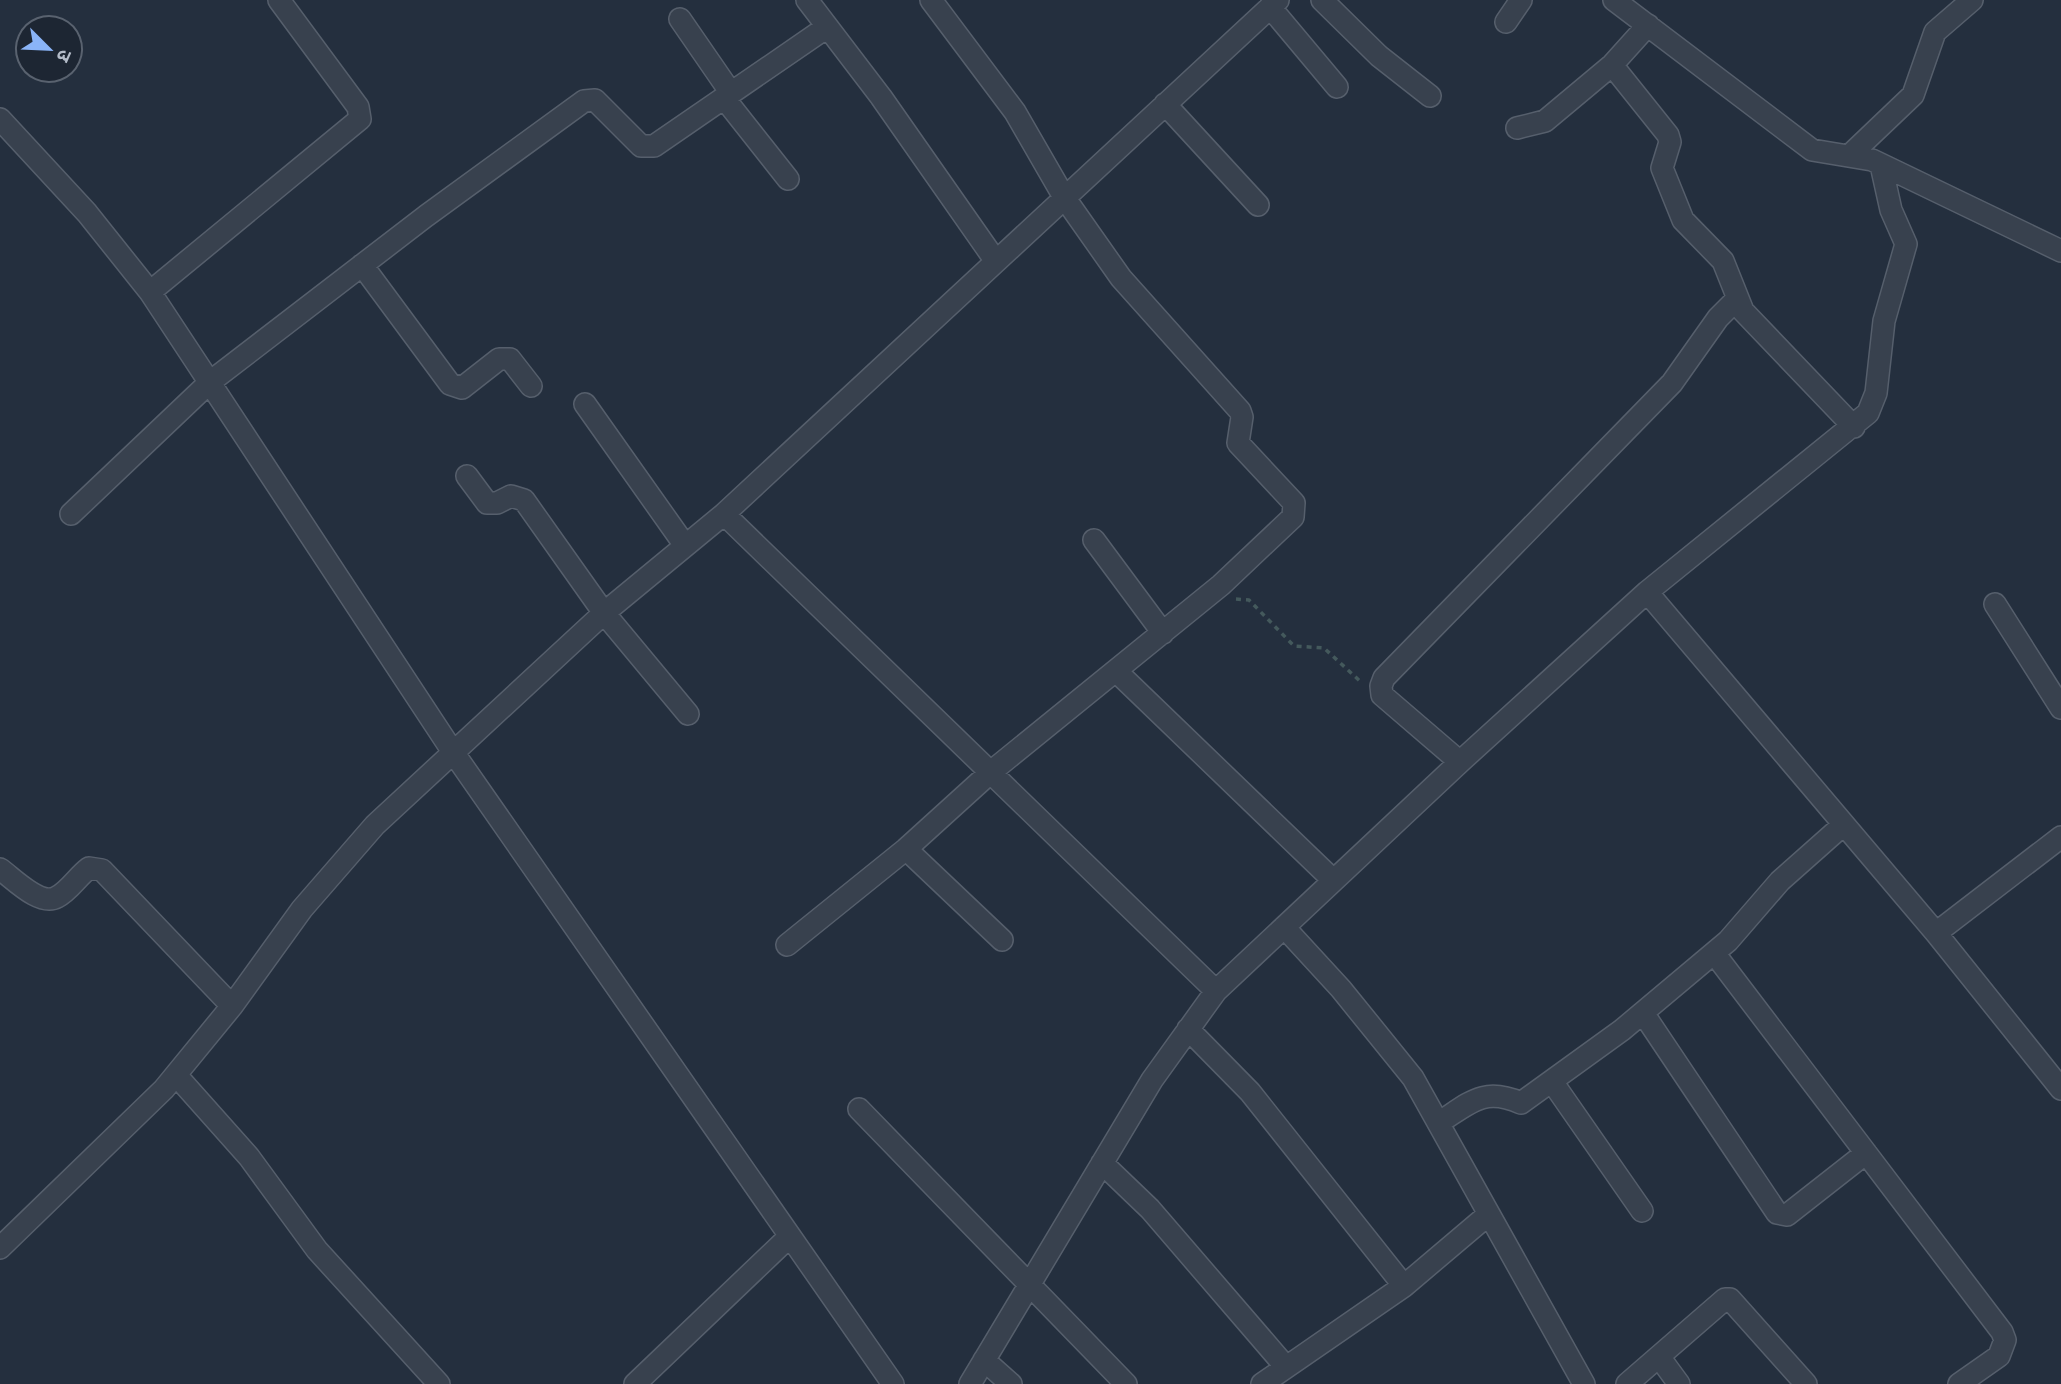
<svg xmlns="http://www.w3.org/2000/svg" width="2061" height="1384" viewBox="0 0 2061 1384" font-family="Rubik,'Noto Sans Devanagari',sans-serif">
  <rect width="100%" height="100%" fill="#242f3e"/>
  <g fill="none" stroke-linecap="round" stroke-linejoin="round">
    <defs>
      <path id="minor" d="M 807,0 L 881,97 L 995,260
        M 1322,0 L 1379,56 L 1430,96
        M 1614,0 L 1812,150 L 1872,160 L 2061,251
        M 1270,7 L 1337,87
        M 680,19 L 731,93
        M 1506,22 L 1521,0
        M 1612,65 L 1668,135 L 1670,142 L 1662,168 L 1683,220 L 1723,261 L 1743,311 L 1854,427
        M 724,98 L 788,179
        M 1165,104 L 1258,205
        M 0,119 L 87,213 L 150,292 L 453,752 L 893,1384
        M 1517,128 L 1545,121 L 1612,65 L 1648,25
        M 1849,156 L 1913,95 L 1935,32 L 1972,0
        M 362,265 L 450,384 L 462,388 L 499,359 L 510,359 L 531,386
        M 150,292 L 360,119 L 358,107 L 279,0
        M 585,404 L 684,544
        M 467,476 L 487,503 L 497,503 L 511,496 L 524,500 L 604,613 L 688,714
        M 71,514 L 210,382 L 426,216 L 584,101 L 595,100 L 641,146 L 654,146 L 827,27
        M 724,514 L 1278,0
        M 1094,540 L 1163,633
        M 1647,592 L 1936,933 L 2061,1089
        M 1995,604 L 2061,708
        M 1116,671 L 1333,880
        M 1460,762 L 1382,695 L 1381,686 L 1384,678 L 1672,383 L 1718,318 L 1736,300
        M 906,849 L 1002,940
        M 0,869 C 13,878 40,907 57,897 C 69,891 78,876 89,868 L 102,870 L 232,1006
        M 1284,927 L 1341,989 L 1413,1078 L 1584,1384
        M 1936,933 L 2061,837
        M 787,945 L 906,849 L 992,771 L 1221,585 L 1293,517 L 1294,503 L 1238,443 L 1242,417 L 1240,411 L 1121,278 L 1064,197 L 1015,112 L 931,0
        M 1714,953 L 2002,1332 L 2005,1340 L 1999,1356 L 1959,1384
        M 1643,1013 L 1777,1213 L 1787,1215 L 1866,1153
        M 1188,1029 L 1250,1092 L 1404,1286
        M 176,1075 L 249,1157 L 317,1250 L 439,1384
        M 1553,1083 L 1642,1211
        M 859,1109 L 1126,1384
        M 1440,1122 C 1471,1102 1484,1087 1521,1103 L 1622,1030 L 1728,941 L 1780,881 L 1842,826
        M 1102,1163 L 1150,1209 L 1286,1367
        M 0,1248 L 164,1089 L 232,1006 L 302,909 L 375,825 L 604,613 L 724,514 L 1216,991
        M 1660,1358 L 1679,1384
        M 984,1360 L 1011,1384
        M 635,1384 L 790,1236
        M 970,1384 L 1152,1080 L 1216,991 L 1460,762 L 1647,592 L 1868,413 L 1876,393 L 1884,321 L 1906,244 L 1891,210 L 1881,165
        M 1262,1384 L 1404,1286 L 1489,1214
        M 1627,1384 L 1725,1299 L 1730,1299 L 1806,1384"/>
    </defs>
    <use href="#minor" stroke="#565f6c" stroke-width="24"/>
    <path stroke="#44595c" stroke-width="3.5" stroke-dasharray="5 5" stroke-linecap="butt" d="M 1236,599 L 1249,600 L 1294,646 L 1324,648 L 1362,683"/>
    <use href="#minor" stroke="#38414e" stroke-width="21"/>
  </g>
  <g transform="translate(49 49) rotate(114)"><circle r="33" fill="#1d2633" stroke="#59626f" stroke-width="2"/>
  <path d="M0-5L12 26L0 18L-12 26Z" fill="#8ab4f8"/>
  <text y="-10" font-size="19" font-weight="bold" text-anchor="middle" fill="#b4bcc9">उ</text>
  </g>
</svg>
